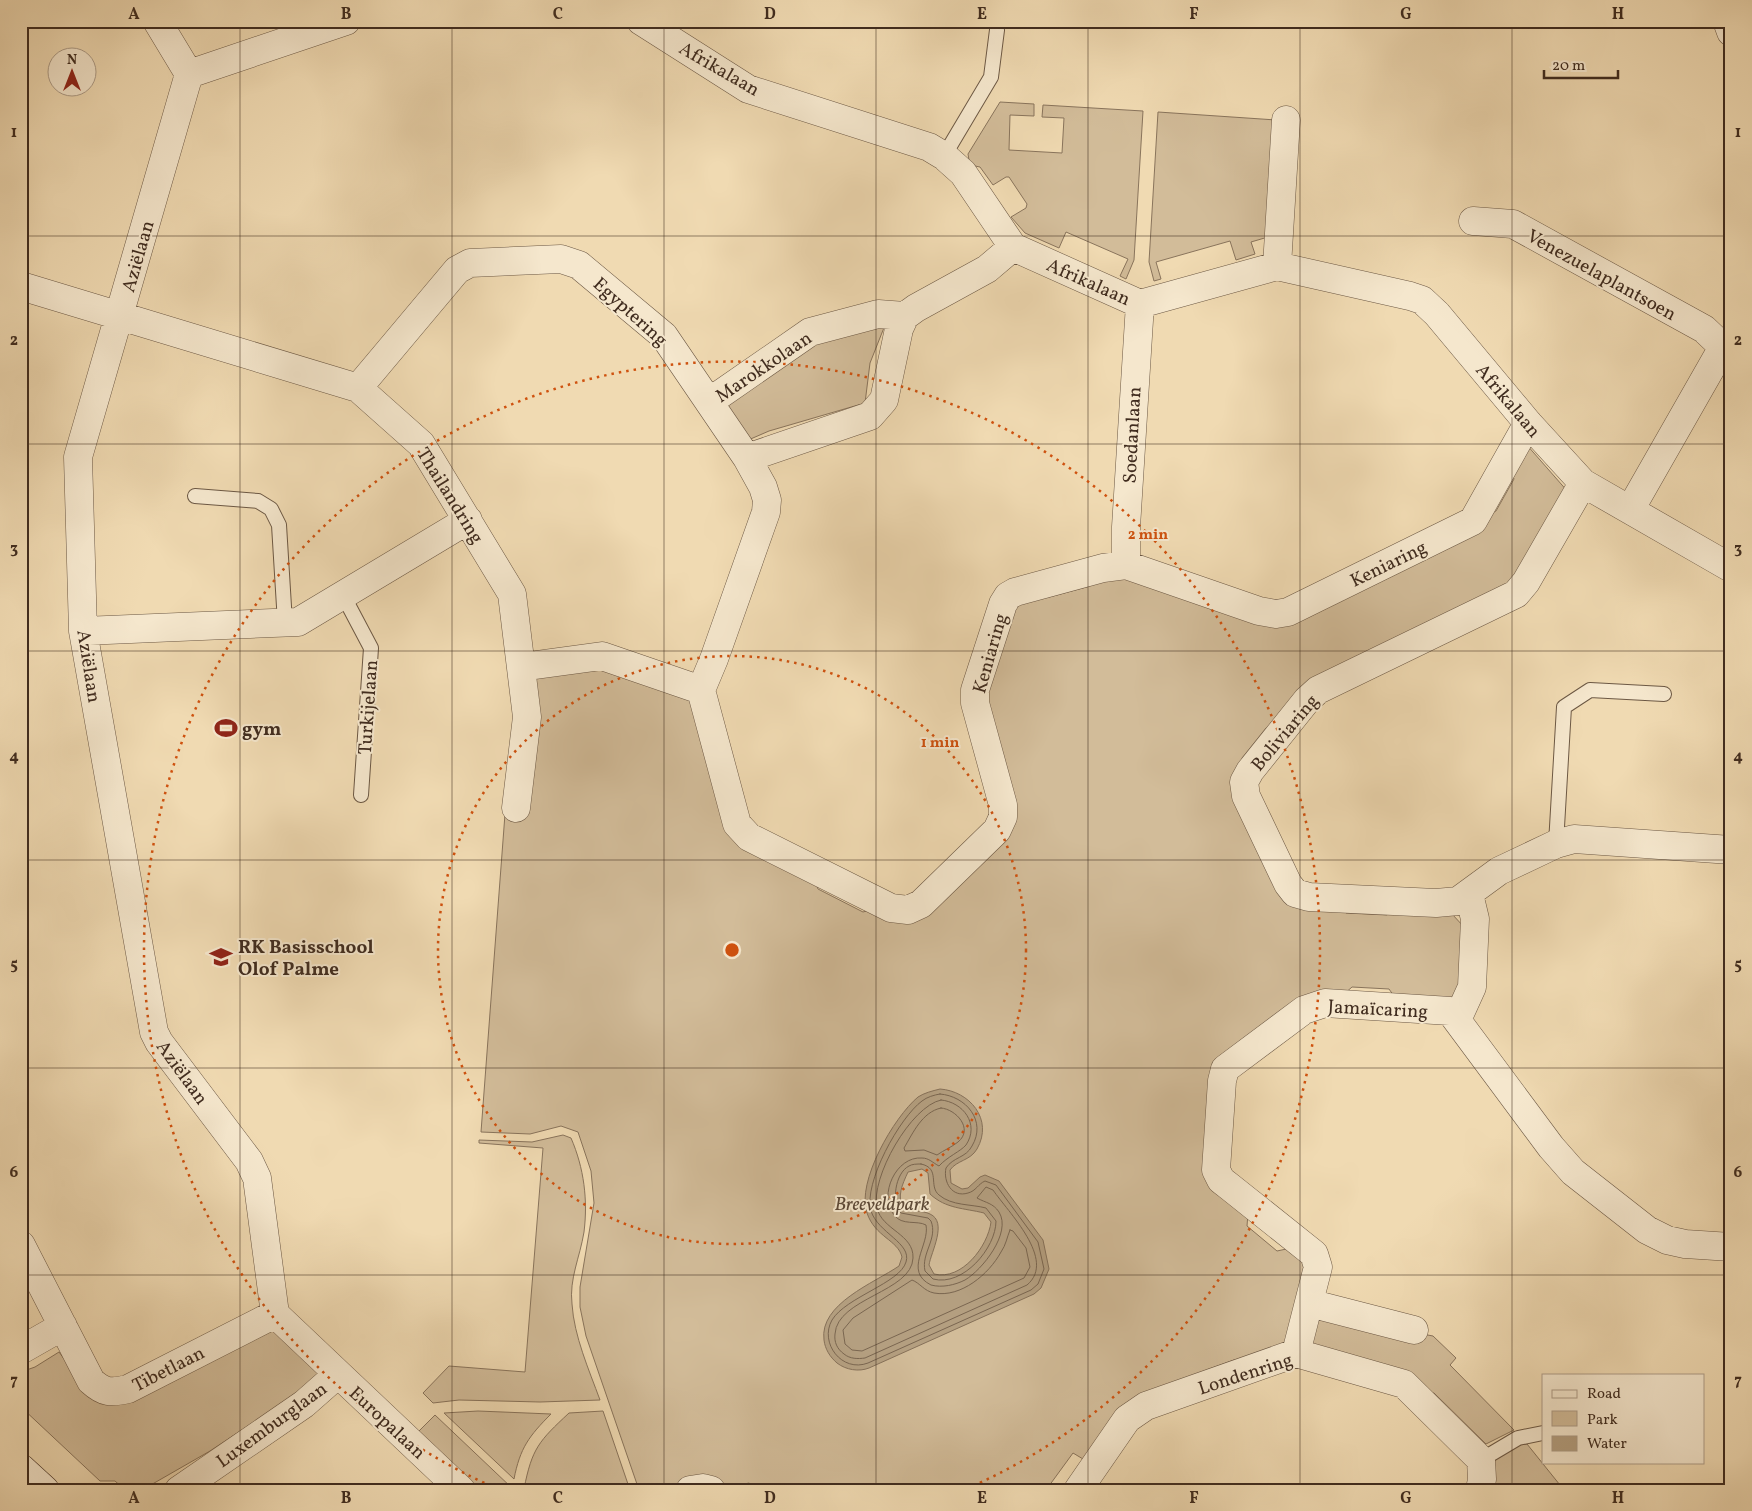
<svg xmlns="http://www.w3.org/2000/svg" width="1752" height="1511" viewBox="0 0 1752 1511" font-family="Vollkorn,serif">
  <rect width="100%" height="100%" fill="#f0dab2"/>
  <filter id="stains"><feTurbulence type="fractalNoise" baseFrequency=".004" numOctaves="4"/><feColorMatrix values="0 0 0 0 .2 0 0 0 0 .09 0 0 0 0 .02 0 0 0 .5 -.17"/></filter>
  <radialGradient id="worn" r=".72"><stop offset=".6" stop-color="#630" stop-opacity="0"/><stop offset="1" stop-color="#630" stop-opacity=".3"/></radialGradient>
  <path fill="#d2bc99" stroke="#89745c" d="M 1000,102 L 1034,104 L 1034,116 L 1010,115 L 1009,150 L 1062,153 L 1064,118 L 1042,117 L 1043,105 L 1143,111 L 1134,260 L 1126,279 L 1120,276 L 1128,259 L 1066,232 L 1059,248 L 1025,233 L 1011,217 L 1026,208 L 1027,204 L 1009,177 L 1006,177 L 993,185 L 980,167 L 975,166 L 969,160 L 968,154 Z
    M 1158,112 L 1276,120 L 1268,237 L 1251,242 L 1255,254 L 1236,260 L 1230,241 L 1156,262 L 1161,279 L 1154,281 L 1149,262 Z
    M 889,315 L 870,363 L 865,403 L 769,431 L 746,441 L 721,404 L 827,335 Z
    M 1526,444 L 1569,493 L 1517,586 L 1276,728 L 1266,728 L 1242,758 L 1284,890 L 1339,904 L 1346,913 L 1387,915 L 1395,908 L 1452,914 L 1464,927 L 1460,989 L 1451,998 L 1396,999 L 1389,989 L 1352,987 L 1343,995 L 1214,1066 L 1206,1180 L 1248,1213 L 1247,1226 L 1277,1251 L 1291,1248 L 1308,1264 L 1286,1346 L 1246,1364 L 1234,1360 L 1180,1380 L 1088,1462 L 1073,1453 L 1046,1490 L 775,1490 L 748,1483 L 739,1489 L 700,1480 L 686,1482 L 670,1490 L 639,1490 L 586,1336 L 580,1307 L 580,1287 L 594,1203 L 591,1171 L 578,1132 L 561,1126 L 530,1134 L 481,1132 L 505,814 L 534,676 L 603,663 L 693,700 L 731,824 L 813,877 L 818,889 L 863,912 L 877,908 L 888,914 L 1000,836 L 981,702 L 1008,609 L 1040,592 L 1049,597 L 1090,586 L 1096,578 L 1114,573 L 1263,620 L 1496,511 L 1514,479 L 1511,470 Z
    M 563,1135 L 571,1138 C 584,1168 588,1200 584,1232 C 580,1257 569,1279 572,1304 C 574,1336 589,1370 600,1400 L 540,1402 L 459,1400 L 433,1403 L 423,1393 L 449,1366 L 525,1372 L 543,1148 L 479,1143 L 479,1140 L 532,1142 Z
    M 1315,1314 L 1433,1336 L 1456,1358 L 1450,1365 L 1514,1430 L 1486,1444 L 1434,1393 L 1423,1393 L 1310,1346 Z
    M 273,1325 L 319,1372 L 307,1385 L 260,1418 L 210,1451 L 142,1490 L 125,1490 L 115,1481 L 100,1481 L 21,1407 L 21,1372 L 35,1367 L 59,1352 L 90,1394 Z
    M 478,1411 L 551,1414 C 529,1436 520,1448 514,1479 L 444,1413 Z
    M 603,1411 L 630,1490 L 524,1489 C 532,1448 539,1441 569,1413 Z
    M 435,1415 L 513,1489 L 513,1490 L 478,1490 L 417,1433 Z
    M 1527,1444 L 1564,1490 L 1495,1490 L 1496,1485 L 1490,1475 L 1495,1465 L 1492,1461 L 1519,1445 Z"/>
  <path fill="#b49f80" stroke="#867159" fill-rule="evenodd" d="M 940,1089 C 969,1091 994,1119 977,1149 C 970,1161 957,1160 950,1170 L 951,1183 L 962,1189 L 968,1188 L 980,1177 L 985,1175 L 999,1181 L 1043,1240 L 1049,1269 L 1041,1288 L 1034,1294 L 869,1368 C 859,1372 846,1370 837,1363 C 830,1357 825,1349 824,1340 C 819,1304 874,1283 899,1266 L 902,1257 C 898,1240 875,1237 867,1213 C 856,1182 894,1117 918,1097 C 924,1093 932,1091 940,1089 ZM 922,1169 L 928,1173 L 930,1194 C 946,1209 964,1208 984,1213 L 991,1222 C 988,1246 962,1281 934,1274 L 929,1265 C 931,1252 948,1222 930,1214 C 922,1210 912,1212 903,1209 C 897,1196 902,1185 908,1172 Z"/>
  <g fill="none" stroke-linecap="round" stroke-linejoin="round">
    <path stroke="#7a6650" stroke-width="1" d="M 940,1094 C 966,1096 987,1121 972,1146 C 966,1158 953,1157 946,1168 C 943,1182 952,1198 968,1193 C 976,1191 978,1184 985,1181 L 996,1185 L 1038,1242 L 1044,1269 L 1038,1284 L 1031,1290 L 868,1363 C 842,1373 819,1343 832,1320 C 846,1297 900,1283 906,1262 C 912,1243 878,1233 871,1211 C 863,1183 900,1117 922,1101 C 927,1097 934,1095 940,1094 Z
      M 941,1100 C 963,1102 980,1124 966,1145 C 961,1151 947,1157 939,1166 C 933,1163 929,1158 922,1158 C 896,1156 878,1195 894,1215 C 902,1226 917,1220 926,1225 C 930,1245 903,1271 931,1285 C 942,1288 955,1285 965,1280 C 982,1270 1012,1233 999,1212 C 993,1203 986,1203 977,1198 L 986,1187 L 993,1190 C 1008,1212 1057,1260 1027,1285 L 865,1358 C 858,1359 850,1359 844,1354 C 837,1349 834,1342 835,1334 C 837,1298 912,1292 913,1258 C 914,1234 882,1230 877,1208 C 870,1178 911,1106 941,1100 Z
      M 941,1108 C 956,1109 974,1129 958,1142 C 952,1147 944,1150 937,1155 L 924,1150 L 905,1151 L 904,1148 C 913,1133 922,1112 941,1108 Z
      M 921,1164 C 941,1168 928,1186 939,1195 C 952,1206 971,1204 986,1208 L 996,1221 C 996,1248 963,1287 933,1279 L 925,1271 C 921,1253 938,1239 931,1221 L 928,1218 L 901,1213 C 891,1203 895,1173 909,1166 C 912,1164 917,1164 921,1164 Z
      M 1010,1230 L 1013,1231 L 1026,1248 L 1030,1267 L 1024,1278 L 862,1351 L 852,1350 L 845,1344 L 843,1330 L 853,1318 L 912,1280 C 920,1283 924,1291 934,1293 C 961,1298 989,1274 1001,1252 C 1006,1245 1007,1237 1010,1230 Z"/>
    <defs>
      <path id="service" d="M 944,156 L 991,77 L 997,30
        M 195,496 L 258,501 L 271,509 L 279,525 L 285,623
        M 343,595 L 371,648 L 361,795
        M 1556,844 L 1564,707 L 1590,690 L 1664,694
        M 1481,1460 L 1518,1438 L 1543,1433"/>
      <path id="minor" d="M 157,21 L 189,74
        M 346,21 L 189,74 L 78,457 L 83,631 L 154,1032 L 159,1042 L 249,1161 L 257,1178 L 275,1314 L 461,1490
        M 641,21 L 748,89 L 929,147 L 944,156 L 963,173 L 1013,247 L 1140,304 L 1277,266 L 1410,296 L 1422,300 L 1437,314 L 1528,423 L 1583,483 L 1731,568
        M 1473,221 L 1513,224 L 1704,329 L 1723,347 L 1630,510
        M 1277,266 L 1286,120
        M 21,286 L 358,388 L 421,444 L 512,594 L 527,717 L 516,808
        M 358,388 L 457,270 L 470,263 L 561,259 L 579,265 L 664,336 L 747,458 L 763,487 L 767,500 L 766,512 L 714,659 L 701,690
        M 709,402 L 810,332 L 878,314 L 905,316
        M 747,458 L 870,416 L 884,400 L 899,329 L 905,316 L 916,308 L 987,269 L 1013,247
        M 1583,483 L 1526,582 L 1516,594 L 1318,690 L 1307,700 L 1250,771 L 1244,782 L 1246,796 L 1288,884 L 1295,893 L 1309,897 L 1436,903 L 1458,901 L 1499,871 L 1556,844 L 1574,839 L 1731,850
        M 1126,565 L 1126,527 L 1140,304
        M 83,631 L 298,622 L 468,520
        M 521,667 L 602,656 L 701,690
        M 701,690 L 737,824 L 749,837 L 891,908 L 908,910 L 921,904 L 997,830 L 1003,817 L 1003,805 L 975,703 L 975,690 L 1003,604 L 1008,596 L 1015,592 L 1103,568 L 1126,565 L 1259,611 L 1276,614 L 1288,612 L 1473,521 L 1528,423
        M 1457,1020 L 1472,987 L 1475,919 L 1469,894
        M 21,1245 L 91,1381 C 104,1393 111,1393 128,1389 L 275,1314
        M 1309,1303 L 1414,1330
        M 21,1350 L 63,1326
        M 1296,1353 L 1318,1267 L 1314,1254 L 1230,1187 L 1221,1180 L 1216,1170 L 1222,1081 L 1225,1069 L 1304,1010 L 1325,1003 L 1450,1011 L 1551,1147 L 1573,1172 L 1647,1230 L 1667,1240 L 1685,1244 L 1731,1247
        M 179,1490 L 304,1404 L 338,1374
        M 690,1490 L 703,1488 L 711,1490
        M 1078,1490 L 1127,1419 L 1146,1406 L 1296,1353 L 1404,1384 L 1481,1460 L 1482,1479 L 1480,1490"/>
      <path id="tertiary" d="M 1727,21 L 1731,32"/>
      <path id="secondary" d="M 21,1468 L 45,1490"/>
    </defs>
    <use href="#service" stroke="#6c5844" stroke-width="16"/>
    <use href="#minor" stroke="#6c5844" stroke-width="29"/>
    <use href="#tertiary" stroke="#6c5844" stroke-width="29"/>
    <use href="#secondary" stroke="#402c1f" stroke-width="29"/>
    <use href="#service" stroke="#f5e7cd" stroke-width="14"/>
    <use href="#minor" stroke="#f5e7cd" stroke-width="28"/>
    <use href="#tertiary" stroke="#f5e7cd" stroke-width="28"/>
    <use href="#secondary" stroke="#f5e7cd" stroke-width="28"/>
  </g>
  <path fill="none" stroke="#402c1f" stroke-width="1" stroke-opacity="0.55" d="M 240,21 L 240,1490M 452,21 L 452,1490M 664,21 L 664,1490M 876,21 L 876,1490M 1088,21 L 1088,1490M 1300,21 L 1300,1490M 1512,21 L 1512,1490M 21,236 L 1731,236M 21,444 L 1731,444M 21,651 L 1731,651M 21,860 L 1731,860M 21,1068 L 1731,1068M 21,1275 L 1731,1275"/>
  <g fill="none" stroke="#cf520f" stroke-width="2.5" stroke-dasharray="2.5 5">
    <circle cx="732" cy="950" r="294"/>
    <path d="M498 1489A588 588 0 1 1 966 1489"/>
  </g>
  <defs>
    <symbol id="stadium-bare" viewBox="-9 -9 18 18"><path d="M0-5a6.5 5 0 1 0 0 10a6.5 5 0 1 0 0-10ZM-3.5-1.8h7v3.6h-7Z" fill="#8f2418" stroke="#f5e7cd" stroke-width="2.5" paint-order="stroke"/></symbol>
    <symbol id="school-bare" viewBox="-9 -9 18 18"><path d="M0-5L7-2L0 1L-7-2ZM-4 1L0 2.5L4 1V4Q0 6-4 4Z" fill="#8f2418" stroke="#f5e7cd" stroke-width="2.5" paint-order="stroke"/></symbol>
  </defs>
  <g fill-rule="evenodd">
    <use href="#stadium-bare" x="210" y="712" width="32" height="32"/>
    <use href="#school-bare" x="205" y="941" width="32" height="32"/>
  </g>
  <g text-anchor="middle" stroke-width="4" stroke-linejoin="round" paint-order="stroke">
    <g font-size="19" fill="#402c1f" stroke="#f5e7cd">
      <text transform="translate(720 68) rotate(30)" y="7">Afrikalaan</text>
      <text transform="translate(137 256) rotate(-74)" y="7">Aziëlaan</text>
      <text transform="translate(1602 274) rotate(29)" y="7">Venezuelaplantsoen</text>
      <text transform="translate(1089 281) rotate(24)" y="7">Afrikalaan</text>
      <text transform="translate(631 311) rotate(42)" y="7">Egyptering</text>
      <text transform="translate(763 366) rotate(-34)" y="7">Marokkolaan</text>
      <text transform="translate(1509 400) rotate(50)" y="7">Afrikalaan</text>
      <text transform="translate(1131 435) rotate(-87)" y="7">Soedanlaan</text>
      <text transform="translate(451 495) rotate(58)" y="7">Thailandring</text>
      <text transform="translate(1388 563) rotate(-26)" y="7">Keniaring</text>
      <text transform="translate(989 653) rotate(-74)" y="7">Keniaring</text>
      <text transform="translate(90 666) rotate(81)" y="7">Aziëlaan</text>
      <text transform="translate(367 707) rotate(-86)" y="7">Turkijelaan</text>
      <text transform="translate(1284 732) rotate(-50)" y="7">Boliviaring</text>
      <text transform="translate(1378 1008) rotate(3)" y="7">Jamaïcaring</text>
      <text transform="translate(183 1072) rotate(54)" y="7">Aziëlaan</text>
      <text transform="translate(168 1368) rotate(-27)" y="7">Tibetlaan</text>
      <text transform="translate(1245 1373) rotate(-18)" y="7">Londenring</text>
      <text transform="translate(388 1422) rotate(43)" y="7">Europalaan</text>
      <text transform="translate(271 1424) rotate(-36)" y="7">Luxemburglaan</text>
    </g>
    <g font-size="19" font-weight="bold" fill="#402c1f" stroke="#f5e7cd" text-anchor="start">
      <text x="242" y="735">gym</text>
      <text x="238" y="953">RK Basisschool<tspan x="238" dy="22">Olof Palme</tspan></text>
    </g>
    <g font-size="19" font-style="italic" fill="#5d4937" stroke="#f5e7cd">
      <text x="882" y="1210">Breeveldpark</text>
    </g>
  </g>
  <circle cx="732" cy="950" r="8" fill="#cf520f" stroke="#f5e7cd" stroke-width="2.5"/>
  <g font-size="15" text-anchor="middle" font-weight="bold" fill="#cf520f" stroke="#f5e7cd" stroke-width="4" stroke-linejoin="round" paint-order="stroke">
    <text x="1148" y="539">2 min</text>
    <text x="940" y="747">1 min</text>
  </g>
  <rect width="1752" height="1511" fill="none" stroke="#f0dab2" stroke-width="55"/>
  <rect x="1542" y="1374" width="162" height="90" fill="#f5e7cd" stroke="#ad9c87"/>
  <rect x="1552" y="1390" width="25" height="8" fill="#f5e7cd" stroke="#ad9c87"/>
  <text x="1587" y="1398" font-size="15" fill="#402c1f">Road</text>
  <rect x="1552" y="1411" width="25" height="15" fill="#d2bc99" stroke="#ad9c87"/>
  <text x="1587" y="1424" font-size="15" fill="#402c1f">Park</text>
  <rect x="1552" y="1436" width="25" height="15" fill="#b49f80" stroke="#ad9c87"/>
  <text x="1587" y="1448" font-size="15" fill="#402c1f">Water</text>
  <g transform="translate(72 72)"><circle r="24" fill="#f5e7cd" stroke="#ad9c87"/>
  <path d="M0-4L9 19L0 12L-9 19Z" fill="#8f2418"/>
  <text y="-8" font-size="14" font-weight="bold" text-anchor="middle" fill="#402c1f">N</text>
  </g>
  <path d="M1544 70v8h74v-8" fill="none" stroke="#402c1f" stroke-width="2.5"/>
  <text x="1552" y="70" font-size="15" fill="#402c1f" stroke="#f5e7cd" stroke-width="4" paint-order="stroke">20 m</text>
  <rect x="28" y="28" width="1696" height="1456" fill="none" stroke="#402c1f" stroke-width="2"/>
  <g font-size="16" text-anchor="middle" font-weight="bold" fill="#402c1f">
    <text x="134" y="19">A</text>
    <text x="346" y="19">B</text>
    <text x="558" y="19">C</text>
    <text x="770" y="19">D</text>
    <text x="982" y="19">E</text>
    <text x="1194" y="19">F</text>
    <text x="1406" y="19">G</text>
    <text x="1618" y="19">H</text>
    <text x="14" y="137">1</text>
    <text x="1738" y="137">1</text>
    <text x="14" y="345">2</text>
    <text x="1738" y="345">2</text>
    <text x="14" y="553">3</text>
    <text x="1738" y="553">3</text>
    <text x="14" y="761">4</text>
    <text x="1738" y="761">4</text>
    <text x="14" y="969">5</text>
    <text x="1738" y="969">5</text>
    <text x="14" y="1177">6</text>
    <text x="1738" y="1177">6</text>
    <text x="14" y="1385">7</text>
    <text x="1738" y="1385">7</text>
    <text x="134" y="1503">A</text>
    <text x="346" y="1503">B</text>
    <text x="558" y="1503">C</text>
    <text x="770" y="1503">D</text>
    <text x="982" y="1503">E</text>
    <text x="1194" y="1503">F</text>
    <text x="1406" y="1503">G</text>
    <text x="1618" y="1503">H</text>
  </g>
  <rect width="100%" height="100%" filter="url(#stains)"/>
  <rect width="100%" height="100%" fill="url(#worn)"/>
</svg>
